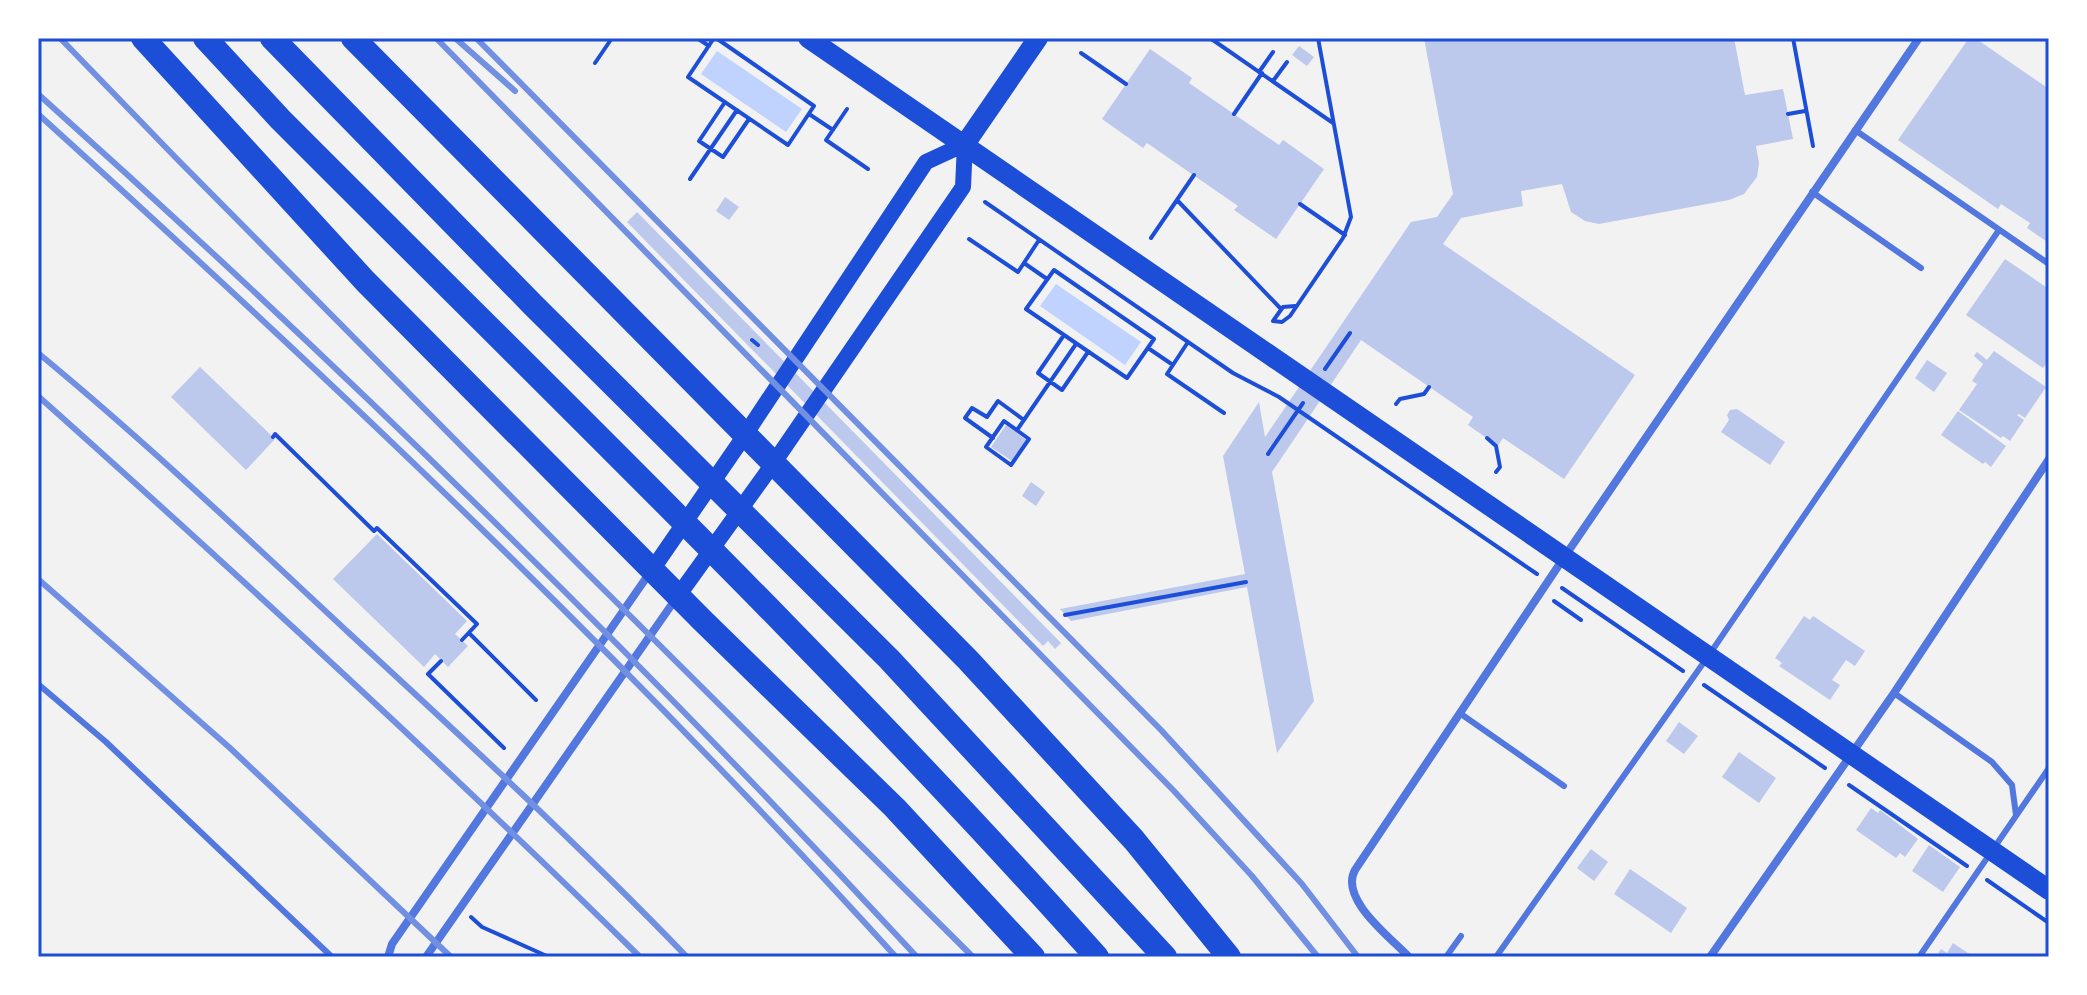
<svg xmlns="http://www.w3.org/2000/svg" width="2087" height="995" viewBox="0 0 2087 995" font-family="'Archivo Narrow',sans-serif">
  <rect width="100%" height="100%" fill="#f2f2f2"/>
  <path fill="#bfd3fe" d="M 717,51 L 802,109 L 786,132 L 701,74 Z
    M 1056,284 L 1141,342 L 1125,365 L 1040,306 Z"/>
  <path fill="#bdc9ec" d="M 1424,38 L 1734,38 L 1745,95 L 1783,89 L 1793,139 L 1756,146 L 1759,163 L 1757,177 L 1744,194 L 1729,200 L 1599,224 L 1585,221 L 1571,212 L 1562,184 L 1521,191 L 1523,206 L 1461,218 L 1443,244 L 1635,375 L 1564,479 L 1503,438 L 1498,446 L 1468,425 L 1473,417 L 1361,340 L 1272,472 L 1314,701 L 1277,753 L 1247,587 L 1071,621 L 1060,609 L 1245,574 L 1223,456 L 1259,402 L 1265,437 L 1411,222 L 1437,217 L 1453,194 Z
    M 1969,38 L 1975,38 L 2049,89 L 2049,243 L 2027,228 L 2030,223 L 2001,204 L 1998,209 L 1898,140 Z
    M 1299,46 L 1314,57 L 1307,66 L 1292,55 Z
    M 1150,49 L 1192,78 L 1189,83 L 1279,145 L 1283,140 L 1324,169 L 1276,239 L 1234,210 L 1238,206 L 1147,143 L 1143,148 L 1102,119 Z
    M 725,197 L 739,207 L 729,220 L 716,211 Z
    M 637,212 L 1061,643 L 1055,649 L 1048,641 L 1043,646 L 627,222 Z
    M 2005,259 L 2049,289 L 2049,360 L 2043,368 L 1966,315 Z
    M 1994,351 L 2046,387 L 2025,418 L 2019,414 L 2017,415 L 2024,420 L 2010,441 L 2003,436 L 2001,438 L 1959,410 L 1977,384 L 1972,381 L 1983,364 L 1974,356 L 1977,352 L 1987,360 Z
    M 1927,360 L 1947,373 L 1934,392 L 1915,378 Z
    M 200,367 L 275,439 L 246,470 L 171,397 Z
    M 1737,409 L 1785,442 L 1770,465 L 1721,432 L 1729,420 L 1727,415 L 1730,410 Z
    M 1958,411 L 2006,446 L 1991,467 L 1985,462 L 1983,464 L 1941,435 Z
    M 1006,425 L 1026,440 L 1012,461 L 991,447 Z
    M 1031,482 L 1045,492 L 1036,506 L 1022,496 Z
    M 377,534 L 467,621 L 455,634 L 468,646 L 448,667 L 435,654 L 424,667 L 333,579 Z
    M 1804,616 L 1810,620 L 1813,616 L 1865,651 L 1855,666 L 1846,660 L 1832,680 L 1840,685 L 1830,700 L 1779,666 L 1782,663 L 1775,658 Z
    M 1679,722 L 1698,736 L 1684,754 L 1666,741 Z
    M 1739,752 L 1776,778 L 1759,803 L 1722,777 Z
    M 1871,808 L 1878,813 L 1880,810 L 1918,839 L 1905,857 L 1900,853 L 1896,858 L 1856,830 Z
    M 1929,845 L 1960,867 L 1943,892 L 1912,871 Z
    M 1591,849 L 1608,862 L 1594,881 L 1577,868 Z
    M 1630,869 L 1687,908 L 1671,933 L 1614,894 Z
    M 1953,943 L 1974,957 L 1936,957 L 1941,949 L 1947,953 Z"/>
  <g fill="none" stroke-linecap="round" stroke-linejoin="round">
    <path stroke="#1d4ed8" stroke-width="4" d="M 678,38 L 680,38
      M 697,38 L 709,46
      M 714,38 L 688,77 L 788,145 L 814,106 L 716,38
      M 1210,38 L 1333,123
      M 1793,38 L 1813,146
      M 1081,53 L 1126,84
      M 595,63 L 612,38
      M 1259,72 L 1273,52
      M 1273,81 L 1287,62
      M 725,102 L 699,141 L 723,157 L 749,119
      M 847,109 L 826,140 L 868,169
      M 809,114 L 833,130
      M 1234,114 L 1262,73
      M 1788,114 L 1805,111
      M 690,179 L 737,110
      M 1177,200 L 1281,309
      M 985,202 L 1233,373 L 1279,397 L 1537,574
      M 1300,204 L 1345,235
      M 1151,238 L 1194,175
      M 969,239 L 1018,272 L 1039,240
      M 1024,263 L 1047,279
      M 1054,270 L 1154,339 L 1127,378 L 1026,309 Z
      M 1273,321 L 1282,322 L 1290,316 L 1343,238 L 1351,217 L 1318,38
      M 1273,321 L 1283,307 L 1295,306
      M 1064,335 L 1038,373 L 1062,390 L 1088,352
      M 752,340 L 758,345
      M 1188,342 L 1167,374 L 1224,413
      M 1148,348 L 1173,365
      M 1325,369 L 1350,333
      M 1396,404 L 1400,399 L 1424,394 L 1429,387
      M 1004,421 L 1029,439 L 1011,465 L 986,447 Z
      M 1017,430 L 1076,344
      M 273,437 L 275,434 L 374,531 L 377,528 L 477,624 L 462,640
      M 993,438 L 965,418 L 972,408 L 987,417 L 998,401 L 1024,420
      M 1487,438 L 1496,446 L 1500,467 L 1496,472
      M 1268,454 L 1303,403
      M 1562,588 L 1683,671
      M 1554,601 L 1581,620
      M 1065,615 L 1246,582
      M 469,633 L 536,700
      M 441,661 L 428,674 L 504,748
      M 1704,685 L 1825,768
      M 1849,785 L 1967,866
      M 1987,880 L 2049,923
      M 471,917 L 482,927 L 549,957"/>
    <path stroke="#5277de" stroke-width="6" d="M 1855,130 L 2049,264
      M 1812,192 L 1921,268
      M 38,684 L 106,742 L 332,957
      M 1894,693 L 1992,762 L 2012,785 L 2016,815
      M 1461,714 L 1564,786
      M 1446,957 L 1461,936
      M 1496,957 L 1709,655 L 1999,230
      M 1919,957 L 2049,768"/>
    <path stroke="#5277de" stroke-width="8" d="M 388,957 L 392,944 L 651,571
      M 426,957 L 677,597
      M 1409,957 C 1390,937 1339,899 1355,870 L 1565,556 L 1919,38
      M 1710,957 L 1894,693 L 2049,459"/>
    <path stroke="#1d4ed8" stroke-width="16" d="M 652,570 L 745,435 L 926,162 L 965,144 L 963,187 L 773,464 L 678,596"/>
    <path stroke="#1d4ed8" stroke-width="20" d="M 808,38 L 2049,890
      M 965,144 L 1038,38"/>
    <path stroke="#1d4ed8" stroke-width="24" d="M 143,38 L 365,281 L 703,621 L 895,808 L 1033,957
      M 205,38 L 280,119 C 555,395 837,666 1097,957
      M 272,38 L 532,304 L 889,659 L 1165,957
      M 353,38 L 968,660 L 1134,840 L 1229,957"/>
    <path stroke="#7290e2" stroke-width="6" d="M 60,38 L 178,160 L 576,562 L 973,957
      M 436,38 L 1174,791 L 1252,876 L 1318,957
      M 455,38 L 515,91
      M 476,38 L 1161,730 L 1302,884 L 1358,957
      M 38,94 C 344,368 638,656 917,957
      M 38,114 C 335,383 627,660 896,957
      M 38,353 C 146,442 247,538 349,633 C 464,739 579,845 687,957
      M 38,396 C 243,579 444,764 640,957
      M 38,579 L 230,748 L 451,957"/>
  </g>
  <rect width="2087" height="995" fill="none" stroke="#ffffff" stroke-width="80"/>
  <rect x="40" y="40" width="2007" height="915" fill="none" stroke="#1d4ed8" stroke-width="3"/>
</svg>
